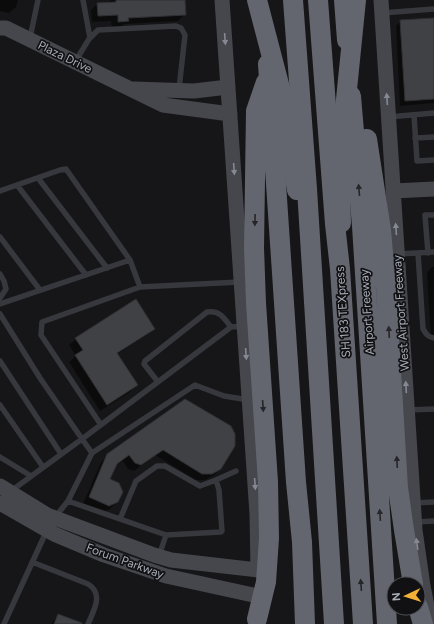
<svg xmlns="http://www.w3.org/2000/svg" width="434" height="624" viewBox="0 0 434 624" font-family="Figtree,sans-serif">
  <rect width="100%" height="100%" fill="#161618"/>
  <path fill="#0007" d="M 0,0 L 18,0 L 16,7 L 9,13 L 0,11 Z
    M 110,0 L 184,0 L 185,14 L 178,21 L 124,24 L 121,27 L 112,28 L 111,21 L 92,22 L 91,10 L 97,4 L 110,3 Z
    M 434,19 L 434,103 L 400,106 L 396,26 L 400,21 Z
    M 432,267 L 434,267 L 434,337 L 431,337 L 427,272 Z
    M 153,329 L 147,335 L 117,354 L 136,385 L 130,392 L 100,411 L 69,362 L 76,356 L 69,345 L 76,339 Z
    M 185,400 L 221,468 L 214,475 L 205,480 L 196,480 L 155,455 L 134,471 L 128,469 L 123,461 L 115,466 L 109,480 L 117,502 L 110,509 L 102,512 L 83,504 L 101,462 L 108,455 Z
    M 58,615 L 77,624 L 51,624 Z"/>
  <path fill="#404145" stroke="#303034" d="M 116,0 L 185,0 L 186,15 L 128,18 L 129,21 L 118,22 L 118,15 L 98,16 L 97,3 L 116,2 Z
    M 434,18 L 434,99 L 405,101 L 400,20 Z
    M 136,299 L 155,329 L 117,353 L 138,385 L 107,405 L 75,355 L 83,350 L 75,338 Z
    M 185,399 L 231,426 L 235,434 L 235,446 L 221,469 L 212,474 L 202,474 L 163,450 L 141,465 L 135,463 L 129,455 L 117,464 L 110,479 L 119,483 L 123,492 L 118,502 L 109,506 L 89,497 L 107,454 Z
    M 58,614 L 82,623 L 82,624 L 54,624 Z"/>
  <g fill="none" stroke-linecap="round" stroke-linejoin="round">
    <path stroke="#37383d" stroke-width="5.5" d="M 83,0 L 90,38
      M 382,13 L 434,9
      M 30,38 L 38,0
      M 75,62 L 89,39 L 98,30 L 176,26 L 181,28 L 185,35 L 179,89
      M 414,115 L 417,161 L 434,160
      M 388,117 L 434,113
      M 415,138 L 434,137
      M 38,178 L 107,268
      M 17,185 L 86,275
      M 0,191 L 60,170 L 66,169 L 130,260
      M 0,237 L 40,290
      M 418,253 L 423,329 C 426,334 428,337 434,338
      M 428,253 L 425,215 L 434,215
      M 398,254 L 434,252
      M 0,274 L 4,281 L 6,289 L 0,298
      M 0,304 L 130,260 L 140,287
      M 0,314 L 40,378 L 82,439 L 231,327 L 244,326
      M 0,361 L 61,454
      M 158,382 L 144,364 L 145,361 L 207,312 C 220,310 224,318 231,327
      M 0,405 L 43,467
      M 408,410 L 434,409
      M 101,425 L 41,335 L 42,322 L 140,287 L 240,282
      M 92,453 L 195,385 L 224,396 L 249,400
      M 0,457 L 31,476
      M 11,491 L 82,439 L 92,453 L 68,501 L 166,535 L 159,556
      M 414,503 L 434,502
      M 56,516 L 68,501
      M 120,519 L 136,481 L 157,466 L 165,466 L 200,486 L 216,480 L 236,471
      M 415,522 L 434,521
      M 166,535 L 221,532 L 222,531 L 219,490 L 216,480
      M 32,562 L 88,584 C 104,594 94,610 88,624
      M 4,624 L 47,530"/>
    <path stroke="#45474d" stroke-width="15" d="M 222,0 L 257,514 L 258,570
      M 381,0 L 415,530 L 423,586 L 430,621
      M 0,28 L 6,28 L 163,105 L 230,114
      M 134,89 L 194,91 L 228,87
      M 393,191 L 434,189
      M 0,486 L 47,515 L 154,555 L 171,560 L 258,570
      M 0,503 L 54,534 L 104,555 L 166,576 L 258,596"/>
    <path stroke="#63666e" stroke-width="20" d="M 293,0 L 307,189 L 334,624
      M 318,0 L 335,224 L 340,269 L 363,624
      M 344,0 L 347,40
      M 268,64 L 296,482 L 302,542 L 305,624
      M 351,96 L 362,226 L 387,624
      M 367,139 L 381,230 L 386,288 L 398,488 L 404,530 L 413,584
      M 418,607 L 423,624
      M 257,619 L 266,582 L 269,538 L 268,482 L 256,303 L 254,248 L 256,111 L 266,82"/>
    <path stroke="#63666e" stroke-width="20" d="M 257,0 L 280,88 L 297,190
      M 341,223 L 340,188 L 342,139 L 356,0"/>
  </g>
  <defs><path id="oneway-solid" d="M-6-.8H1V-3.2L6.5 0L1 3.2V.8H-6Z"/></defs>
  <g fill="#858993">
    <use href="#oneway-solid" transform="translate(225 39) rotate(86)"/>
    <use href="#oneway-solid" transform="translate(387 99) rotate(-94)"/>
    <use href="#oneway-solid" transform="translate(234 169) rotate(86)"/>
    <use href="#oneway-solid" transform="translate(396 229) rotate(-94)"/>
    <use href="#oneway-solid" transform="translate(246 354) rotate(86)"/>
    <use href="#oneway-solid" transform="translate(406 387) rotate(-93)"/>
    <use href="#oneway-solid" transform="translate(255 484) rotate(86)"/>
    <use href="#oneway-solid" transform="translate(417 544) rotate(-98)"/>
  </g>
  <g fill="#26262a">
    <use href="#oneway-solid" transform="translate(359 190) rotate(-95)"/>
    <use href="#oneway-solid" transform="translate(255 220) rotate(91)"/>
    <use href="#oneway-solid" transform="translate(389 332) rotate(-93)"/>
    <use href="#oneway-solid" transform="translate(263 406) rotate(86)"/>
    <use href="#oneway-solid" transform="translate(397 462) rotate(-93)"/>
    <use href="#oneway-solid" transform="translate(380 515) rotate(-94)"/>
    <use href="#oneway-solid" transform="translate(361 585) rotate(-94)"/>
  </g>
  <g text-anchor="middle" stroke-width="3.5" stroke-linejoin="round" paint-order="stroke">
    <g font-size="12" fill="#a8adb8" stroke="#111113">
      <text transform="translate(65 57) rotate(26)" y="4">Plaza Drive</text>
      <text transform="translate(343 312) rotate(-94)" y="4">SH 183 TEXpress</text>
      <text transform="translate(367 312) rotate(-94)" y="4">Airport Freeway</text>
      <text transform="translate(401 313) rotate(-94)" y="4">West Airport Freeway</text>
      <text transform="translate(125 561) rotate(20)" y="4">Forum Parkway</text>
    </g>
  </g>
  <g transform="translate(406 596) rotate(266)"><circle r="19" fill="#111113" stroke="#4d4f55"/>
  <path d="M0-3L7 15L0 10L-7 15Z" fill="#f2b134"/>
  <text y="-6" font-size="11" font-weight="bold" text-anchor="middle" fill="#a8adb8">N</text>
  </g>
</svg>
